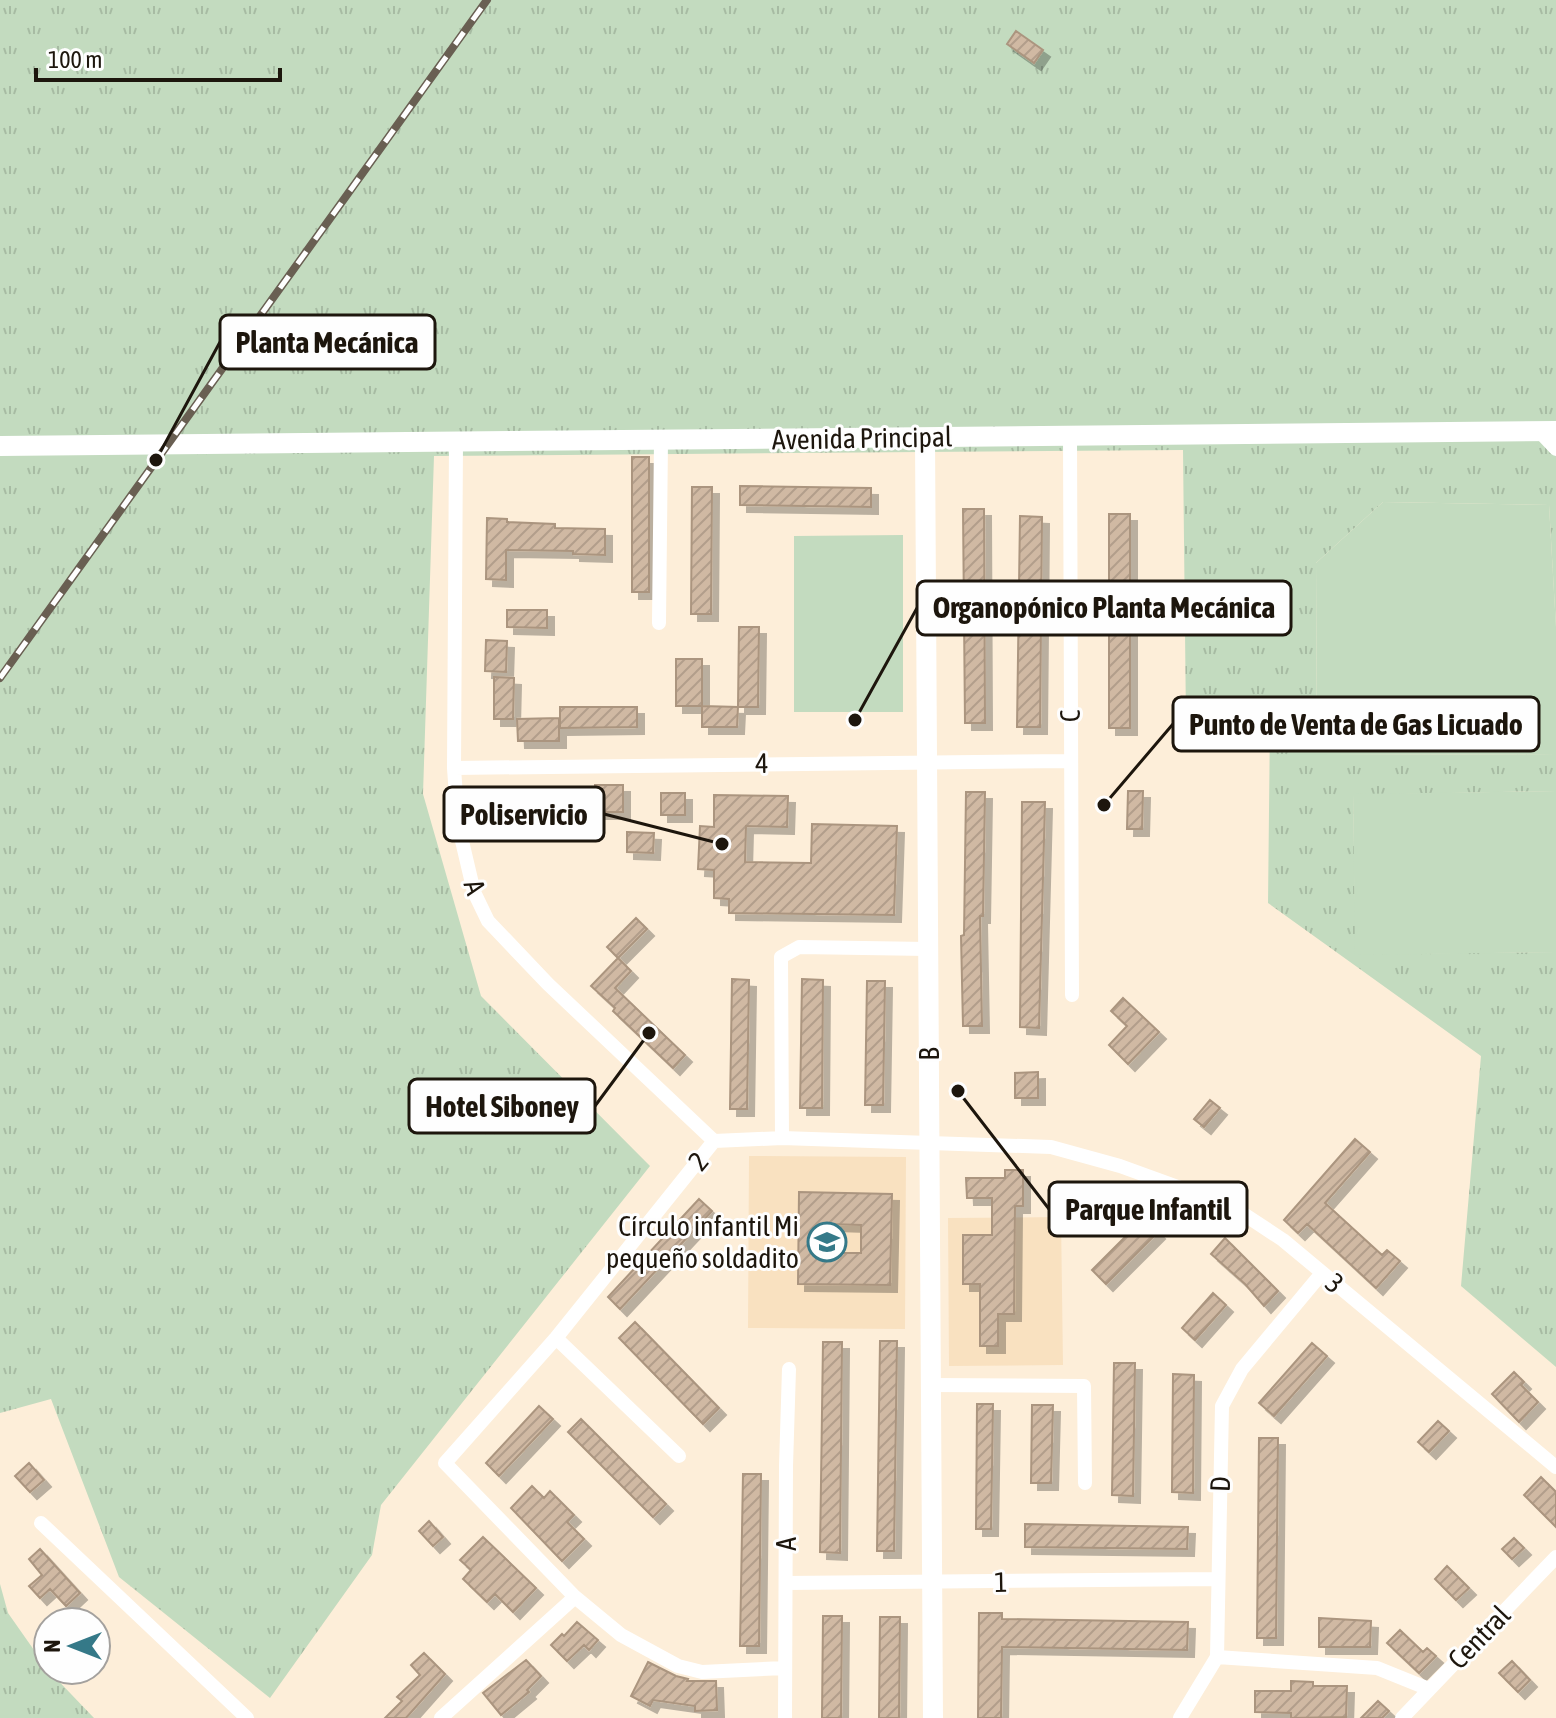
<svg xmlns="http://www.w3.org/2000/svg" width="1556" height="1718" viewBox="0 0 1556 1718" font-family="'Asap Condensed',sans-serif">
  <defs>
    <pattern id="grass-tufts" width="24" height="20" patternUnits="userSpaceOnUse" patternTransform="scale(2)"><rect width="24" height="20" fill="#c3dbbf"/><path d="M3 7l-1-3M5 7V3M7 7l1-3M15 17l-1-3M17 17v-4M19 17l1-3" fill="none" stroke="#a7bba3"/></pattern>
    <pattern id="building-hatch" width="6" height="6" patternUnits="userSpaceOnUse" patternTransform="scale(2)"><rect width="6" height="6" fill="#d0b9a3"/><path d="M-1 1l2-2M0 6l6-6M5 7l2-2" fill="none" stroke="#b29e8b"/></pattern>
    <filter id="shadow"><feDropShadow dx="7" dy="7" stdDeviation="0" flood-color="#0004"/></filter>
  </defs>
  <rect width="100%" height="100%" fill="#fdeed9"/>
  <path fill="#f9e1c0" d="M 749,1156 L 906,1157 L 905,1329 L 748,1328 Z
    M 1061,1217 L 1063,1365 L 949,1366 L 948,1218 Z"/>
  <path fill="url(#grass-tufts)" d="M 0,0 L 1556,0 L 1556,627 L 1549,505 L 1383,502 L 1316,563 L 1317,755 L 1556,754 L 1556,791 L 1353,795 L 1356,954 L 1556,952 L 1556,1367 L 1461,1286 L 1481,1056 L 1268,903 L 1270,719 L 1186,722 L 1183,450 L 434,456 L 423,794 L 481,996 L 650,1166 L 381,1505 L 372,1555 L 270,1698 L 119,1577 L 51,1399 L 0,1413 Z
    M 0,1584 L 8,1613 L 48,1670 L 94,1718 L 0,1718 Z"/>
  <path fill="#c3dbbf" d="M 1383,502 L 1549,505 L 1556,627 L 1556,754 L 1317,755 L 1316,563 Z
    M 903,535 L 903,712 L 794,712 L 794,536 Z
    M 1556,791 L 1556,952 L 1355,955 L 1353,794 Z"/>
  <path fill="url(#building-hatch)" stroke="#ab957f" stroke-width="2" fill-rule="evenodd" filter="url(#shadow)" d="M 1016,31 L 1043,50 L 1034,63 L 1007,44 Z
    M 632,457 L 649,457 L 649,592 L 632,592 Z
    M 740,486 L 871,488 L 871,507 L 740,505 Z
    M 692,487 L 712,487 L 711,614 L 691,614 Z
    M 963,509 L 984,509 L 985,723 L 965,723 Z
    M 1109,514 L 1130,514 L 1130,728 L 1109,728 Z
    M 1020,516 L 1042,517 L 1040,727 L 1017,727 Z
    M 487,518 L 507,519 L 507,522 L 555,524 L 555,528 L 605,529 L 605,555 L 573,554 L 573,551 L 506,550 L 506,580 L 486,579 Z
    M 507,610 L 547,610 L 547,628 L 507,627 Z
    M 739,627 L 759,627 L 758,707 L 738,707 Z
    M 486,640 L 507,641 L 506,672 L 485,671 Z
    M 676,659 L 702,659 L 702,706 L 676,706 Z
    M 494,677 L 514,678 L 513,719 L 494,719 Z
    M 702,706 L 738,707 L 737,727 L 702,727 Z
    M 560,707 L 637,707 L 637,727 L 560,728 Z
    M 559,718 L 559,741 L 518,741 L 517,719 Z
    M 595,785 L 623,785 L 623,812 L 595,812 Z
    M 1128,791 L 1143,791 L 1142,829 L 1127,829 Z
    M 966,792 L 985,792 L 983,916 L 980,916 L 982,1026 L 963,1026 L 961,936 L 964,935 Z
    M 661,793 L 685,793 L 685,815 L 661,815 Z
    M 714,795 L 788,796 L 787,827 L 746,826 L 745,862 L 811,863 L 812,824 L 897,826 L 894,915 L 729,913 L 729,899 L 714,898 L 714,870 L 698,869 L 700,826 L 714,827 Z
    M 1022,802 L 1045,802 L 1039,1028 L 1020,1027 Z
    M 627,832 L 654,833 L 653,853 L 627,852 Z
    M 636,918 L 647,929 L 618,958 L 607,947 Z
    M 618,958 L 631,971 L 615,988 L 685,1055 L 673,1068 L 613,1011 L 615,1008 L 591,986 Z
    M 732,979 L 749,980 L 747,1109 L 730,1109 Z
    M 802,979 L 823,980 L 822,1108 L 800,1108 Z
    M 867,981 L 885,981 L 883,1105 L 865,1105 Z
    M 1123,998 L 1159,1032 L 1128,1064 L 1109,1045 L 1127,1026 L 1111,1011 Z
    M 1038,1072 L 1038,1098 L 1015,1098 L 1015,1073 Z
    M 1210,1100 L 1220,1108 L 1204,1127 L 1194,1119 Z
    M 1355,1139 L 1370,1152 L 1325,1203 L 1382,1255 L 1387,1250 L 1400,1261 L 1376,1288 L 1307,1224 L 1298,1233 L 1284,1220 Z
    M 1005,1170 L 1023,1170 L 1023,1206 L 1015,1206 L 1014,1314 L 998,1314 L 998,1346 L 980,1346 L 980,1284 L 963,1284 L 963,1235 L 992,1235 L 992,1198 L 967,1198 L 966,1178 L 1005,1178 Z
    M 799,1192 L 892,1194 L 890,1285 L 798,1284 ZM 829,1224 L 861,1225 L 861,1253 L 828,1253 Z
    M 699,1199 L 712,1211 L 620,1309 L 608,1297 Z
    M 1144,1218 L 1158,1232 L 1106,1284 L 1092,1270 Z
    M 1225,1238 L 1278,1291 L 1264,1306 L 1245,1284 L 1211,1254 Z
    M 1213,1293 L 1226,1305 L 1195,1340 L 1182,1328 Z
    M 635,1322 L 719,1408 L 703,1424 L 619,1338 Z
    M 880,1341 L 897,1341 L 894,1551 L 877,1551 Z
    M 823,1342 L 842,1342 L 840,1553 L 820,1552 Z
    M 1312,1343 L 1327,1356 L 1274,1416 L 1259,1403 Z
    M 1114,1363 L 1135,1363 L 1133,1496 L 1112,1495 Z
    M 1514,1372 L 1524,1382 L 1521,1385 L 1538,1402 L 1519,1422 L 1492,1394 Z
    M 1173,1374 L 1194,1375 L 1193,1493 L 1172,1492 Z
    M 977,1404 L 993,1404 L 991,1529 L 976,1529 Z
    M 1032,1405 L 1053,1405 L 1051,1483 L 1031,1483 Z
    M 539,1406 L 553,1419 L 499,1476 L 486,1463 Z
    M 581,1419 L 666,1504 L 653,1517 L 568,1432 Z
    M 1438,1421 L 1449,1431 L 1429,1452 L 1418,1442 Z
    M 1259,1438 L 1278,1438 L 1276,1638 L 1257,1638 Z
    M 29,1463 L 44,1480 L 30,1492 L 15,1476 Z
    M 743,1474 L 761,1474 L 759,1646 L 740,1646 Z
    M 1541,1477 L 1556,1492 L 1556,1527 L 1524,1495 Z
    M 532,1486 L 544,1498 L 550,1491 L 574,1515 L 567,1522 L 584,1539 L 562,1561 L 511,1508 Z
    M 429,1521 L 443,1537 L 433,1546 L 419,1531 Z
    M 1025,1524 L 1188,1527 L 1187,1549 L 1025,1547 Z
    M 483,1537 L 536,1588 L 513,1612 L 495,1594 L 487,1602 L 463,1579 L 471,1570 L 460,1560 Z
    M 1514,1538 L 1524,1548 L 1512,1559 L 1502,1549 Z
    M 40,1549 L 80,1593 L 66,1606 L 50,1589 L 40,1598 L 29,1586 L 42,1575 L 29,1559 Z
    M 1447,1566 L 1469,1588 L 1456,1600 L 1435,1579 Z
    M 979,1613 L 1002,1613 L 1002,1619 L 1188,1622 L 1187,1650 L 1002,1647 L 1001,1718 L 978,1718 Z
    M 823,1616 L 842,1616 L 841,1718 L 822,1718 Z
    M 880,1617 L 900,1617 L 899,1718 L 879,1718 Z
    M 1319,1618 L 1371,1621 L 1370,1647 L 1319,1647 Z
    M 577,1622 L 598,1640 L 589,1650 L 584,1645 L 567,1661 L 551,1645 L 562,1634 L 564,1636 Z
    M 1400,1630 L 1423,1652 L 1427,1648 L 1436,1656 L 1419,1673 L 1387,1643 Z
    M 424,1653 L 445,1674 L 406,1718 L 385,1718 L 402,1701 L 397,1697 L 420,1675 L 411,1665 Z
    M 526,1660 L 541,1676 L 527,1690 L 529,1692 L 501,1715 L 483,1693 Z
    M 1512,1661 L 1530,1680 L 1518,1692 L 1499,1673 Z
    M 648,1662 L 676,1676 L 688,1679 L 687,1681 L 716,1681 L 717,1710 L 695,1711 L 695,1706 L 653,1700 L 650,1706 L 631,1696 Z
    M 1291,1681 L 1313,1682 L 1313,1686 L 1347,1686 L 1346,1717 L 1291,1718 L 1291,1713 L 1255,1712 L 1255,1691 L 1291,1691 Z
    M 1378,1701 L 1389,1711 L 1382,1718 L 1361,1718 Z"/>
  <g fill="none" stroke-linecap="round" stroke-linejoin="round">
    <path stroke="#fff" stroke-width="14" d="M 1539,431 L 1556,449
      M 1070,436 L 1072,995
      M 456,442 L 454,768 L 458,824 L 474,892 L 488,921 L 548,984 L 714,1141
      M 659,623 L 661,440
      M 454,768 L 1070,761
      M 782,1138 L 781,957 L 799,947 L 928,949
      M 556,1338 L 679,1456
      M 931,1385 L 1084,1386 L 1085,1483
      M 41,1523 L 247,1718
      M 786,1583 L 1217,1579
      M 1217,1657 L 1377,1668 L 1429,1689
      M 784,1668 L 702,1672 L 678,1666 L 621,1635 L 575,1597 L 445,1463 L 556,1338 L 714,1141 L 782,1138 L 1051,1147 L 1120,1166 L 1233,1207 L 1283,1240 L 1556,1467
      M 441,1718 L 575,1597
      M 785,1718 L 786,1466 L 789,1369
      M 1180,1718 L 1217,1657 L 1222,1406 L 1242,1369 L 1322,1273
      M 1402,1718 L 1556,1557"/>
    <path stroke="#fff" stroke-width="20" d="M 925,438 L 933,1718
      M 0,446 L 1556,431"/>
    <defs>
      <path id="rail" d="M 0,678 L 487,0"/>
    </defs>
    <use href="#rail" stroke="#695f52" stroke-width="8"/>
    <use href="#rail" stroke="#fefefe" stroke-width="5" stroke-dasharray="15" stroke-linecap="butt"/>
  </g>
  <defs>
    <symbol id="school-ring" viewBox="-11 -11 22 22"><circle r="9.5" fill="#fefefe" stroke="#357988" stroke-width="1.5"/><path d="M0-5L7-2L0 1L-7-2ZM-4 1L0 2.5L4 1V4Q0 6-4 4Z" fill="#357988"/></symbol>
  </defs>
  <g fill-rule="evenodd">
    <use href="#school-ring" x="805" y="1220" width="44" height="44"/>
  </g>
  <g text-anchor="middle" stroke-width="6" stroke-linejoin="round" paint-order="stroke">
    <g font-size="28" fill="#1d160d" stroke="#fefefe">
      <text transform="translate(862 438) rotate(-1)" y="10">Avenida Principal</text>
      <text transform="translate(1070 716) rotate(-90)" y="10">C</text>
      <text transform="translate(762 763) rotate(-1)" y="10">4</text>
      <text transform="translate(475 887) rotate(71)" y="10">A</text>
      <text transform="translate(929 1054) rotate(-90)" y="10">B</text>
      <text transform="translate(698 1161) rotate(-51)" y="10">2</text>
      <text transform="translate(1335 1283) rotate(40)" y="10">3</text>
      <text transform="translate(1220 1484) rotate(-88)" y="10">D</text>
      <text transform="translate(786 1544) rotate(-90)" y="10">A</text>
      <text transform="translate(1001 1582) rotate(-1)" y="10">1</text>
      <text transform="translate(1479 1637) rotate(-46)" y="10">Central</text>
    </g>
    <g font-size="28" fill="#1d160d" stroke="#fefefe" text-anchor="end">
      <text x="799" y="1236">Círculo infantil Mi<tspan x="799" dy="32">pequeño soldadito</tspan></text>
    </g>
  </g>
  <path fill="none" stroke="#1d160d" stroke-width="3" d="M156 460L220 342M855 720L917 608M1104 805L1173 724M722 844L604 814M649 1033L595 1106M958 1091L1049 1209"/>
  <g fill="#1d160d" stroke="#fefefe" stroke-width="3">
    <circle cx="156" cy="460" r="8"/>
    <circle cx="855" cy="720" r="8"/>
    <circle cx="1104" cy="805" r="8"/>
    <circle cx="722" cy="844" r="8"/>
    <circle cx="649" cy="1033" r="8"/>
    <circle cx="958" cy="1091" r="8"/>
  </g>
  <g fill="#fefefe" stroke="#1d160d" stroke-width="3">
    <rect x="220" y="315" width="215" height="54" rx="8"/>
    <rect x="917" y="581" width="374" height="54" rx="8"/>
    <rect x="1173" y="697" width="366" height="54" rx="8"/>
    <rect x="444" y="787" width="160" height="54" rx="8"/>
    <rect x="409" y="1079" width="186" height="54" rx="8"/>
    <rect x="1049" y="1182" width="198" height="54" rx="8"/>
  </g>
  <g font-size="30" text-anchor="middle" font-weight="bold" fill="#1d160d">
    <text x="327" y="353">Planta Mecánica</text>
    <text x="1104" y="618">Organopónico Planta Mecánica</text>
    <text x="1356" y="735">Punto de Venta de Gas Licuado</text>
    <text x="524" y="825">Poliservicio</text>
    <text x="502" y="1117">Hotel Siboney</text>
    <text x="1148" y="1220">Parque Infantil</text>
  </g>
  <g transform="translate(72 1646) rotate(270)"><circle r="38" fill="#fefefe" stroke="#a4a19e" stroke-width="2"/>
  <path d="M0-6L14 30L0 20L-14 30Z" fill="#357988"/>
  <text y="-12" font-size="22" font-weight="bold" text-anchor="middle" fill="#1d160d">N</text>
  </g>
  <path d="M36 68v12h244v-12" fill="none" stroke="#1d160d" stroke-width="4"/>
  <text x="48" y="68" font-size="24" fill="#1d160d" stroke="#fefefe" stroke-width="6" paint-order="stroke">100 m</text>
</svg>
